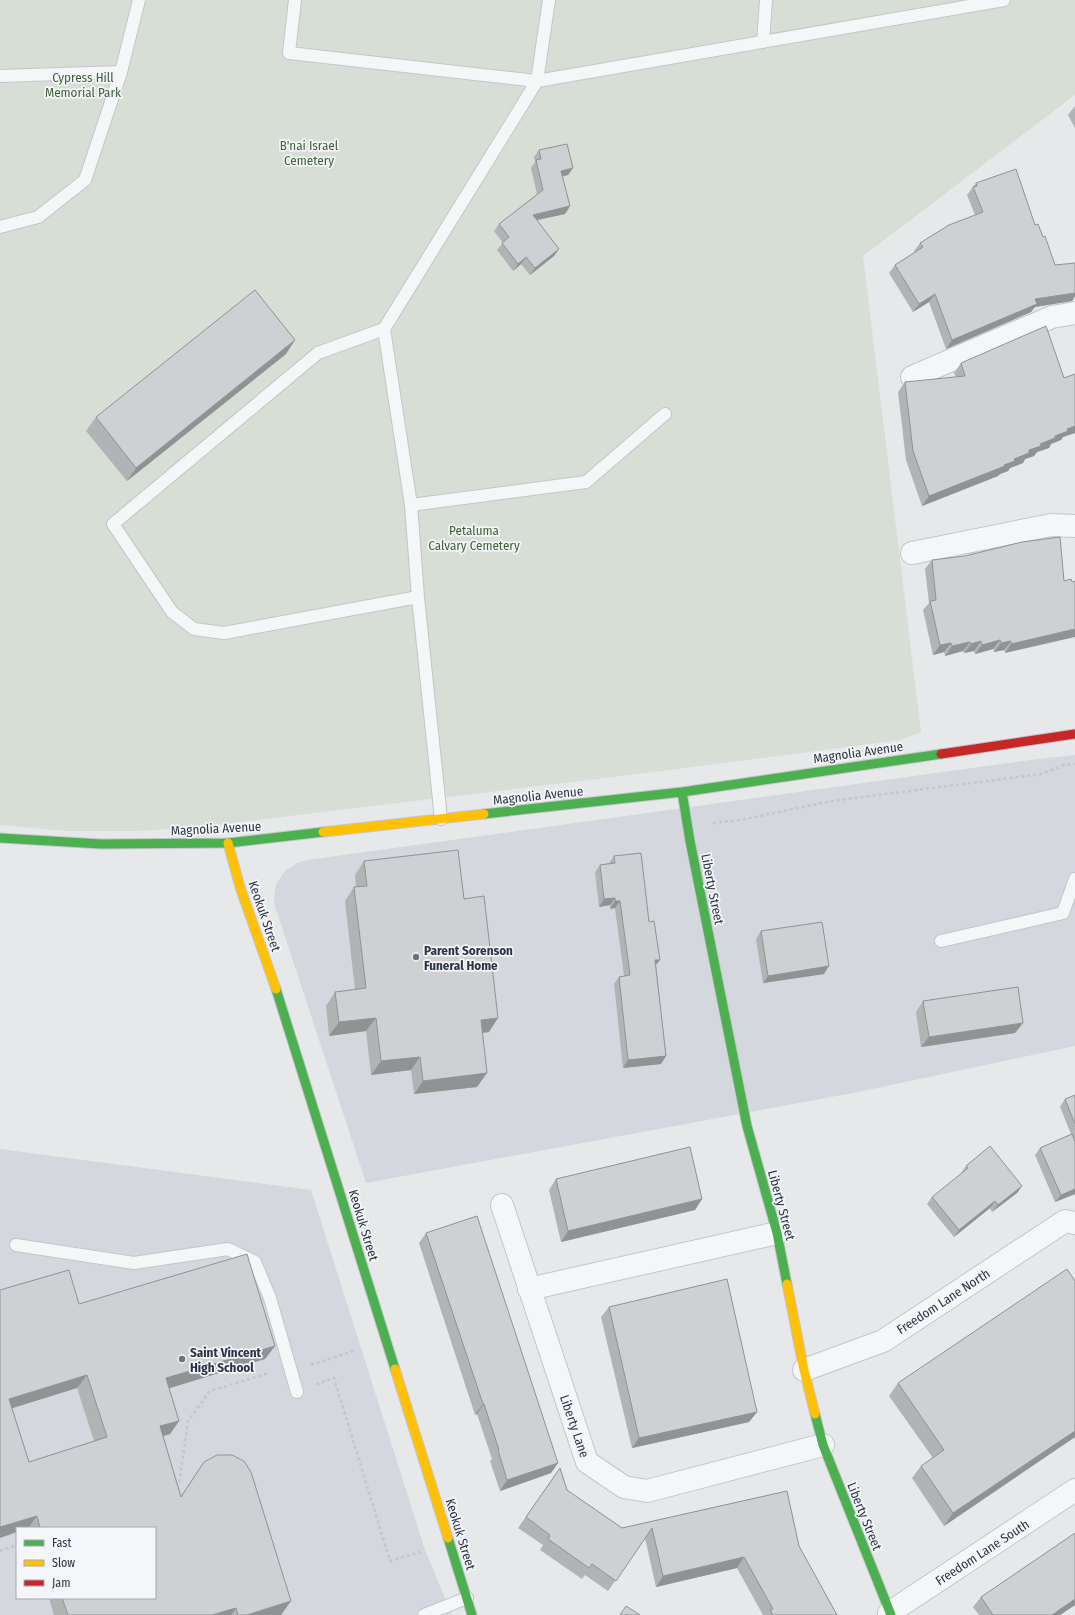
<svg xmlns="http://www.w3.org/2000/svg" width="1075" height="1615" viewBox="0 0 1075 1615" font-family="'Fira Sans Condensed',sans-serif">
  <rect width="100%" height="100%" fill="#e6e8ea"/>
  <path fill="#d4d7dd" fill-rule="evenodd" d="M 1075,755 L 1075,1046 L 858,1092 L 366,1183 L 275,906 L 274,897 L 276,884 L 285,871 L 297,863 L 307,860 L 1030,760 Z
    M 0,1149 L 311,1190 L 425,1550 L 452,1615 L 0,1615 ZM 17,1528 L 155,1528 L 155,1598 L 17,1598 Z"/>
  <path fill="#d6ded6" d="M 0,0 L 1075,0 L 1075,95 L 863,256 L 921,732 L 901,740 L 654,772 L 215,825 L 142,831 L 66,831 L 0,825 Z"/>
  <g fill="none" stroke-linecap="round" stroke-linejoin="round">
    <defs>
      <path id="lane" d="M 295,0 L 289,53 L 537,81 L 549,0
        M 763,42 L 766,0
        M 0,76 L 121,72
        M 0,227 L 38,217 L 85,180 L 121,72 L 139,0
        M 384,329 L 411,505 L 418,597 L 224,633 L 194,629 L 172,612 L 113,524 L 318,353 L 384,329 L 537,81 L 1004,0
        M 411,505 L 586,482 L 665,414
        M 418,597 L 441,819
        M 941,941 L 1063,913 L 1075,879
        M 16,1245 L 134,1263 L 228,1249 L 255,1262 L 270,1298 L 297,1392
        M 424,1615 L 467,1598"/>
      <path id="street" d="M 912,377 L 1052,317 L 1075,313
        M 912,553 L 1051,525 L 1075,526
        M 502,1205 L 587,1462 L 624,1487 L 647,1491 L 823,1445
        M 529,1289 L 777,1233
        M 804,1370 L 883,1341 L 1065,1221 L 1075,1223
        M 889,1613 L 1075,1490"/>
      <path id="fast" d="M 682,792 L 690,841 L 747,1126 L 777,1233 L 787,1284
        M 484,814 L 682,792 L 941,754
        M 0,838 L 101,844 L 228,843 L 323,832
        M 276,989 L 395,1369
        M 815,1414 L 823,1445 L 891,1615
        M 448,1538 L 472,1615"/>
      <path id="slow" d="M 323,832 L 484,814
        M 228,843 L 240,887 L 276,989
        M 787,1284 L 804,1370 L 815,1414
        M 395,1369 L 448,1538"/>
      <path id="jam" d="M 941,754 L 1075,734"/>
    </defs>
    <use href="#lane" stroke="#c4c6c8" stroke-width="14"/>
    <use href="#street" stroke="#c4c6c8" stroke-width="24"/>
    <use href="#fast" stroke="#c4c6c8" stroke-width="11"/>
    <use href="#slow" stroke="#c4c6c8" stroke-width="11"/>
    <use href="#jam" stroke="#c4c6c8" stroke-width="11"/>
    <path stroke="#c5c6ca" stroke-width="2.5" stroke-dasharray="3 3" stroke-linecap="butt" d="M 713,823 L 740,820 L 832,801 L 1041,774 L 1064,765 L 1075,764
      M 311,1365 L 356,1350
      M 317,1383 L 317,1384 L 334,1378 L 390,1561 L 420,1552
      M 175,1486 L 179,1484 L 188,1421 L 210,1391 L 269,1373
      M 0,1551 L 17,1545"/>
    <use href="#lane" stroke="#f5f6f7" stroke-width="12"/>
    <use href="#street" stroke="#f5f6f7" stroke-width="22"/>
    <use href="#fast" stroke="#4caf50" stroke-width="9"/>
    <use href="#slow" stroke="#ffc107" stroke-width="9"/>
    <use href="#jam" stroke="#c62828" stroke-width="9"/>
  </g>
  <path fill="#b1b3b5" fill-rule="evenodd" d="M 1075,106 L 1075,128 L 1068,115 Z
    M 539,150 L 573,168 L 568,175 L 562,176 L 570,206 L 565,214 L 537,220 L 559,249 L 554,256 L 530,275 L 521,264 L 513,271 L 497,250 L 503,243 L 494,231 L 499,224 L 537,194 L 531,168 L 535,162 L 534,157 Z
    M 976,183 L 1035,225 L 1043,237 L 1055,265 L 1075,266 L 1075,296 L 1072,301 L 1035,307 L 1031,312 L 946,349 L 929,302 L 913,312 L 889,273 L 895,265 L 915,252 L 914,251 L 920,243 L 975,215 L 967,195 Z
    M 286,354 L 127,481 L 86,431 L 96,417 Z
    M 961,363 L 1064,378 L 1075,374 L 1075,433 L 1063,437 L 1061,440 L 1051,444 L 1049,448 L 1037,452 L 1034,456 L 1025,459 L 1023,463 L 1010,468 L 1008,471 L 1000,474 L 998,476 L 922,506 L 906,460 L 898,392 L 905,382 L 956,377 L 954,373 Z
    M 932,560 L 1064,581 L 1005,653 L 1004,650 L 994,652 L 993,649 L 975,654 L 974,651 L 964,653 L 963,651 L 945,656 L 944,652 L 933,655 L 923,610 L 929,603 L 925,569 Z
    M 614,856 L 649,922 L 660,960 L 656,965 L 666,1056 L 661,1064 L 623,1068 L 614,984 L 619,977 L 624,976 L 615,908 L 610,909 L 610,905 L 599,907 L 595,872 L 600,865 L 609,863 Z
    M 364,861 L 464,899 L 489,1032 L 482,1033 L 477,1087 L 414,1094 L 411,1070 L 371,1075 L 366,1031 L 329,1036 L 326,1006 L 335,992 L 355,990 L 345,901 L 354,887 L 356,887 L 355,875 Z
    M 761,931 L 824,974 L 763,983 L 756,939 Z
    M 923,1001 L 1023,1023 L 1015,1033 L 921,1047 L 916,1012 Z
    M 1075,1095 L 1075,1194 L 1055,1202 L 1035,1155 L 1040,1148 L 1071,1134 L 1060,1107 L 1065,1099 Z
    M 966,1166 L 1022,1186 L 1017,1193 L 992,1212 L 990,1208 L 954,1237 L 927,1204 L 932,1197 L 961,1174 L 961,1173 Z
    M 556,1179 L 702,1199 L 695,1210 L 561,1242 L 549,1190 Z
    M 426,1233 L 558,1463 L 551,1473 L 500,1491 L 490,1461 L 492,1459 L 477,1414 L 475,1415 L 419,1243 Z
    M 0,1290 L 79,1304 L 275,1346 L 265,1359 L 169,1388 L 179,1421 L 170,1434 L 163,1436 L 181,1496 L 204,1462 L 281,1615 L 54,1615 L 49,1598 L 155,1598 L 155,1528 L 17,1528 ZM 77,1388 L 94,1441 L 29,1462 L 12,1408 Z
    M 609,1307 L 757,1412 L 749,1422 L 632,1448 L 601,1317 Z
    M 898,1383 L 1075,1437 L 944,1526 L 912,1478 L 921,1466 L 933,1458 L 889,1396 Z
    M 560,1468 L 567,1490 L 622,1528 L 787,1491 L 799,1546 L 837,1615 L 763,1615 L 737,1568 L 656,1587 L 645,1538 L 608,1591 L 585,1575 L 582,1579 L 540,1550 L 543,1545 L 518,1528 Z
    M 981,1597 L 1075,1605 L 1060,1615 L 979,1615 L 973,1607 Z"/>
  <path fill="#909294" d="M 573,168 L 568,175 L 556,178 L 561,171 Z
    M 570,206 L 565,214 L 528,222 L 533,215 Z
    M 559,249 L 554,256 L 530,275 L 535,268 Z
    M 526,257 L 521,264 L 513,271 L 518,264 Z
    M 1075,293 L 1075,296 L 1072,301 L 1035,307 L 1031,312 L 946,349 L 952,340 L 1035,299 Z
    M 935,294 L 929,302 L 913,312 L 919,304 Z
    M 295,340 L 286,354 L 127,481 L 136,468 Z
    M 1075,426 L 1075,433 L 1063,437 L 1061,440 L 1051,444 L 1049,448 L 1037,452 L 1034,456 L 1025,459 L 1023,463 L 1010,468 L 1008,471 L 1000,474 L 998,476 L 922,506 L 929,496 L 1004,465 L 1067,429 Z
    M 1075,629 L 1075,637 L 1005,653 L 1011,644 Z
    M 1000,640 L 993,649 L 975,654 L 982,645 Z
    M 981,641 L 974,651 L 964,653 L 971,644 Z
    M 1011,641 L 1004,650 L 994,652 L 1001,643 Z
    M 970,642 L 963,651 L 945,656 L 952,646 Z
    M 951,643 L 944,652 L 933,655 L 940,645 Z
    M 615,898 L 610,905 L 599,907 L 604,899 Z
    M 615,901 L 620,901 L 615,908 L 610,909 Z
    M 655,960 L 660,960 L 654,967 Z
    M 829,966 L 824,974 L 763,983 L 768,976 Z
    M 376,1018 L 366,1031 L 329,1036 L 339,1022 Z
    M 498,1018 L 489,1032 L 471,1034 L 481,1020 Z
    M 1023,1023 L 1015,1033 L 921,1047 L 929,1037 Z
    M 666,1056 L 661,1064 L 623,1068 L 628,1060 Z
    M 420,1057 L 411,1070 L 371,1075 L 381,1061 Z
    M 487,1073 L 477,1087 L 414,1094 L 423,1081 Z
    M 1022,1186 L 1017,1193 L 992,1212 L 998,1205 Z
    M 1075,1189 L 1075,1194 L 1055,1202 L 1061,1195 Z
    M 702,1199 L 695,1210 L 561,1242 L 568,1231 Z
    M 995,1201 L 990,1208 L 954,1237 L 959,1230 Z
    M 275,1346 L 265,1359 L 157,1392 L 166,1378 Z
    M 87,1375 L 77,1388 L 0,1412 L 9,1399 Z
    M 483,1404 L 484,1404 L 477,1414 L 475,1415 Z
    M 757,1412 L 749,1422 L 632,1448 L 639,1438 Z
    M 179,1421 L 170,1434 L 150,1440 L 160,1426 Z
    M 1075,1431 L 1075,1437 L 944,1526 L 953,1513 Z
    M 558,1463 L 551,1473 L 500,1491 L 507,1480 Z
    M 37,1516 L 28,1528 L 17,1528 L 17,1532 L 0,1538 L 0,1527 Z
    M 744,1557 L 737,1568 L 656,1587 L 663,1576 Z
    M 1075,1599 L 1075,1605 L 1060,1615 L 1052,1615 Z
    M 291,1601 L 281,1615 L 247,1615 Z
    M 236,1608 L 231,1615 L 212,1615 Z"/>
  <path fill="#ced0d3" stroke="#909294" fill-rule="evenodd" d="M 567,144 L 573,168 L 561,171 L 570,206 L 533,215 L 559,249 L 535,268 L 526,257 L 518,264 L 502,243 L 509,237 L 499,224 L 543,190 L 536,160 L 541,159 L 539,150 Z
    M 1016,169 L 1035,225 L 1038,224 L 1043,237 L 1045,236 L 1055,265 L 1075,263 L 1075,293 L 1035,299 L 1037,304 L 952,340 L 935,294 L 919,304 L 895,265 L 923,247 L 920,243 L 949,225 L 983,212 L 973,187 L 977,186 L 976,183 Z
    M 255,290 L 295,340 L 136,468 L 96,417 Z
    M 1046,326 L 1064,378 L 1075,374 L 1075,426 L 1067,429 L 1068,431 L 1055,436 L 1055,438 L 1040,444 L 1041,446 L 1029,450 L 1029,453 L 1014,459 L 1015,461 L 1004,465 L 1005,466 L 929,496 L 913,451 L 905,382 L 965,376 L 961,363 Z
    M 1060,537 L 1064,581 L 1071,579 L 1072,582 L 1075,581 L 1075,629 L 1011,644 L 1011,641 L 1001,643 L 1000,640 L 982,645 L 981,641 L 971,644 L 970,642 L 952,646 L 951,643 L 940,645 L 930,601 L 936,600 L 932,560 L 965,556 L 1022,542 Z
    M 458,850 L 464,899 L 484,896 L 498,1018 L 481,1020 L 487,1073 L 423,1081 L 420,1057 L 381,1061 L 376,1018 L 339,1022 L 335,992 L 366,988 L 354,887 L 367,886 L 364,861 Z
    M 641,853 L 649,922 L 654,921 L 660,960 L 655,960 L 666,1056 L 628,1060 L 619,977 L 630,975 L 620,901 L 615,901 L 615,898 L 604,899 L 600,865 L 615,863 L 614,856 Z
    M 822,922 L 829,966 L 768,976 L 761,931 Z
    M 1018,987 L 1023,1023 L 929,1037 L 923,1001 Z
    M 1075,1095 L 1075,1124 L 1065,1099 Z
    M 1072,1134 L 1075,1142 L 1075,1189 L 1061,1195 L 1040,1148 Z
    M 990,1146 L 1022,1186 L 998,1205 L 995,1201 L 959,1230 L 932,1197 L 968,1168 L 966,1166 Z
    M 690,1147 L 702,1199 L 568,1231 L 556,1179 Z
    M 477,1216 L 558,1463 L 507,1480 L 498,1450 L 499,1450 L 484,1404 L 483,1404 L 426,1233 Z
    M 247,1254 L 275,1346 L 166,1378 L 179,1421 L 160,1426 L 181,1497 L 204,1462 L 217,1455 L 232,1455 L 244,1461 L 251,1472 L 291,1601 L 247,1615 L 238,1615 L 236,1608 L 212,1615 L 68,1615 L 62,1598 L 155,1598 L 155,1528 L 40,1528 L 37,1516 L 0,1527 L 0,1290 L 69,1270 L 79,1304 ZM 87,1375 L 107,1437 L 29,1462 L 9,1399 Z
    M 1067,1269 L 1075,1281 L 1075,1431 L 953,1513 L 921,1466 L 944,1450 L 898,1383 Z
    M 727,1279 L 757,1412 L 639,1438 L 609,1307 Z
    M 560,1468 L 567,1490 L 622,1528 L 787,1491 L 799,1546 L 837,1615 L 773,1615 L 770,1610 L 773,1609 L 744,1557 L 663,1576 L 652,1528 L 616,1581 L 592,1564 L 589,1568 L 548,1539 L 550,1535 L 526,1517 Z
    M 1075,1533 L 1075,1599 L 1052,1615 L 993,1615 L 981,1597 Z
    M 626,1606 L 640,1615 L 620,1615 Z"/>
  <g fill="#6c737f" stroke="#f4f6f9" stroke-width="1.5">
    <circle cx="416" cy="957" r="4"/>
    <circle cx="182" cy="1359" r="4"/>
  </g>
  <g text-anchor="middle" stroke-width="3.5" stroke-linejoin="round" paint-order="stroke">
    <g font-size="13" fill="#3f6138" stroke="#f4f6f9">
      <text x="83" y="82">Cypress Hill<tspan x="83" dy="15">Memorial Park</tspan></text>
      <text x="309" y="150">B'nai Israel<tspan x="309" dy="15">Cemetery</tspan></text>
      <text x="474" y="535">Petaluma<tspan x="474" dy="15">Calvary Cemetery</tspan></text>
    </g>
    <g font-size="13" fill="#2b3445" stroke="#f4f6f9">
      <text transform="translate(858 752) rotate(-8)" y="5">Magnolia Avenue</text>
      <text transform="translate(538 795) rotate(-6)" y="5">Magnolia Avenue</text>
      <text transform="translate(216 828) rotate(-3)" y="5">Magnolia Avenue</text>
      <text transform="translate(713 889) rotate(79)" y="5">Liberty Street</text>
      <text transform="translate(265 916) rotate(71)" y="5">Keokuk Street</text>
      <text transform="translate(782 1205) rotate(75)" y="5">Liberty Street</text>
      <text transform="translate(364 1225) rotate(73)" y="5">Keokuk Street</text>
      <text transform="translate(943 1301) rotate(-33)" y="5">Freedom Lane North</text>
      <text transform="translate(575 1426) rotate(71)" y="5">Liberty Lane</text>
      <text transform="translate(865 1516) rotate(68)" y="5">Liberty Street</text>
      <text transform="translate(461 1534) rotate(73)" y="5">Keokuk Street</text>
      <text transform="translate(982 1552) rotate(-33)" y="5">Freedom Lane South</text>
    </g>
    <g font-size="13" font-weight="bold" fill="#2b3445" stroke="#f4f6f9" text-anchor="start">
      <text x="424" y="955">Parent Sorenson<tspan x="424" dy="15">Funeral Home</tspan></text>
      <text x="190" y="1357">Saint Vincent<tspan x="190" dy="15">High School</tspan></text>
    </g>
  </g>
  <rect x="16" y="1527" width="140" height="72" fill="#f4f6f9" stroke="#a4a8b1"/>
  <rect x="24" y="1540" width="20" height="6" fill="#4caf50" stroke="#a4a8b1"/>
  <text x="52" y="1547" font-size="12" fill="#2b3445">Fast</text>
  <rect x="24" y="1560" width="20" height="6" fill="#ffc107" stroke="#a4a8b1"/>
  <text x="52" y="1567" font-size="12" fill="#2b3445">Slow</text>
  <rect x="24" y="1580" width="20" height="6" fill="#c62828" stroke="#a4a8b1"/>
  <text x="52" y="1587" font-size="12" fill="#2b3445">Jam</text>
</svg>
